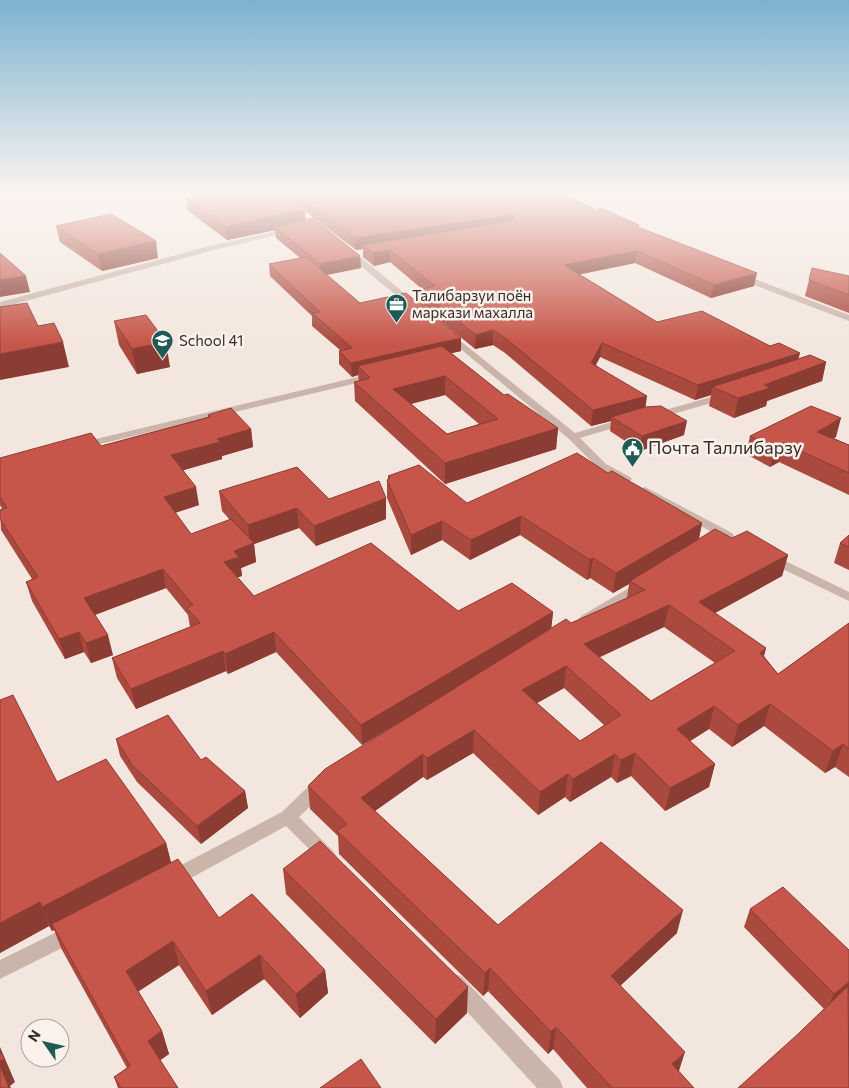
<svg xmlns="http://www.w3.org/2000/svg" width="849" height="1088" viewBox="0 0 849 1088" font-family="Commissioner,sans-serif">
  <rect width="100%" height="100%" fill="#f3e6de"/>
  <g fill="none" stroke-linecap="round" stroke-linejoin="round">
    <path fill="#cbb5aa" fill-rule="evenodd" d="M 291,228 L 295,230 L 293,231 L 214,250 L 0,308 L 0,302 L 210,246 Z
      M 345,249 L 351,249 L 416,303 L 416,307 L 410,307 L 345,253 Z
      M 736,274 L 742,274 L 849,315 L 849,321 L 736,278 Z
      M 448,331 L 575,433 L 622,419 L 630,419 L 631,421 L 630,423 L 580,438 L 606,464 L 630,477 L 632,479 L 630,481 L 622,481 L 598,468 L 569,439 L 445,336 L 445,332 Z
      M 375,373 L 378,374 L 378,378 L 83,448 L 78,445 L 83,442 Z
      M 725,393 L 729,394 L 729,398 L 655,419 L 650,416 L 651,414 Z
      M 645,487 L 732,533 L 734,536 L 732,539 L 724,539 L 641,492 L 639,490 L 641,488 Z
      M 771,554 L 849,592 L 849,601 L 766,561 L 765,558 L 766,555 Z
      M 641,581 L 646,582 L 648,585 L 646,588 L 591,622 L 581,622 L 579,619 L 581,616 Z
      M 321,778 L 327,780 L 329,785 L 327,790 L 299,817 L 334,852 L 337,857 L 334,862 L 328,865 L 322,862 L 286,826 L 178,885 L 172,887 L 166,885 L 163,879 L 166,873 L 282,812 L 315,780 Z
      M 73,924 L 80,927 L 83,933 L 80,939 L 0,979 L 0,960 Z
      M 455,974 L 462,977 L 560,1080 L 563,1088 L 537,1088 L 448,991 L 445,984 L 448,977 Z"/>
  </g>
  <path fill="#aa4a3f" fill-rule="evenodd" d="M 282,191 L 557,191 L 596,210 L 639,228 L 754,286 L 711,298 L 635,263 L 579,274 L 657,322 L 770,346 L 798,359 L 826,362 L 822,381 L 767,401 L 766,406 L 734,418 L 709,406 L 711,395 L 695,400 L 600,357 L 596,365 L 646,407 L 684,435 L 640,451 L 610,431 L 611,421 L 591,426 L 505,353 L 493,345 L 475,349 L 419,303 L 419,290 L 422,289 L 390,262 L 374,266 L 363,257 L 363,249 L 356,250 L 305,211 L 305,220 L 360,256 L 361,268 L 326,275 L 360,303 L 461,351 L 451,353 L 504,395 L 558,428 L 556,449 L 445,484 L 355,401 L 354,382 L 359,381 L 358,375 L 352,377 L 339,364 L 339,351 L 340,350 L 312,326 L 312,316 L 270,276 L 269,264 L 300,258 L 276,238 L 275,230 L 227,240 L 187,210 L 186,198 L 282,193 ZM 445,395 L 479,424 L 447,434 L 411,404 Z
    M 56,226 L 158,258 L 102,271 L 60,242 Z
    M 849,276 L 849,313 L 805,296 L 809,280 Z
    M 114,321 L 170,367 L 137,374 L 119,345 Z
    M 208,415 L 251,429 L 253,447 L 222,456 L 222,459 L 183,470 L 199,505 L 175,513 L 191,534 L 230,520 L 222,511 L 219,491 L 329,499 L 386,519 L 316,546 L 299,528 L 254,544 L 256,562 L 241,568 L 242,576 L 237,577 L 254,596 L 458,611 L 553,612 L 551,629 L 571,623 L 627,598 L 629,584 L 613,593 L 590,578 L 587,580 L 520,535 L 470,560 L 442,540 L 411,555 L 387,498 L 387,480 L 388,479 L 388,476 L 467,503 L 608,473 L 702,523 L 699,539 L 732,538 L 788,555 L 782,576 L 715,613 L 766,648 L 764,656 L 778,674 L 849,623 L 849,777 L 835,767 L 825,773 L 764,726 L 732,747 L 709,729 L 690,741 L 715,764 L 709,787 L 665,811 L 631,776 L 617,783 L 611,777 L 570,802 L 565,797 L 538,815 L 473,753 L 427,780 L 423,777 L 375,811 L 498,925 L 677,933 L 620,986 L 679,1071 L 694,1088 L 587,1088 L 553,1049 L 548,1054 L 488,991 L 483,996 L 339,854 L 338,836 L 310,809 L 308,786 L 425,707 L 362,745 L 276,652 L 228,674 L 226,671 L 136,709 L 117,678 L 112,658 L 190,627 L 188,615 L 166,588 L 95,615 L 113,655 L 91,663 L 84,652 L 65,659 L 32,601 L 26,582 L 32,579 L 1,530 L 0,510 L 2,509 L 0,505 L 0,458 L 101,446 L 208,417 ZM 664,627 L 715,663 L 651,701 L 599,657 ZM 564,688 L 604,725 L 580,741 L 537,703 Z
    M 750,436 L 836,437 L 833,438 L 849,445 L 849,495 L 779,462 L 770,467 L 746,454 Z
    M 849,535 L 849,570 L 834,563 L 840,543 Z
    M 116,739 L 201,760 L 245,791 L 248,808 L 201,844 L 137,782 L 120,756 Z
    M 57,782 L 166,843 L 171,862 L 219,918 L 325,970 L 328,993 L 300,1018 L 264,979 L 212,1015 L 179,965 L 138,991 L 162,1031 L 169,1054 L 160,1060 L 178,1088 L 118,1088 L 114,1077 L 127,1068 L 61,948 L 54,930 L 52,931 L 49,926 L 0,953 Z
    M 283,869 L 467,1013 L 435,1044 L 286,894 Z
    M 750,909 L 849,950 L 849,1088 L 798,1034 L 824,1009 L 744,927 Z"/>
  <path fill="#8b3c33" d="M 305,210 L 306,223 L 275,227 L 275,230 L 227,240 L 225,227 Z
    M 514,215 L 513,227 L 363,245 L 363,249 L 356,250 L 355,238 Z
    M 156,241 L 158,258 L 102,271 L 98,254 Z
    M 390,250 L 390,262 L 374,266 L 373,253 Z
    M 637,251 L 635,263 L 563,278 L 564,265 Z
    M 360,256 L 361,268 L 321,276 L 320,264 Z
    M 757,273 L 754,286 L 711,298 L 714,285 Z
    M 26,276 L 30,292 L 0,297 L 0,280 Z
    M 493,330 L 493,345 L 475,349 L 476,335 Z
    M 461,338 L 461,351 L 366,374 L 358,366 L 358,375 L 352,377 L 351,363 Z
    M 63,342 L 69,367 L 0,380 L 0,354 Z
    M 166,342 L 170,367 L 137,374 L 132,349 Z
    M 602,343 L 600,357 L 589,377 L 591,363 Z
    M 800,353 L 796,368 L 712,387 L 711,395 L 695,400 L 698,385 Z
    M 826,362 L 822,381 L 767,401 L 766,406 L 734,418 L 738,398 L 764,385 Z
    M 445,376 L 445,395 L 394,408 L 393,389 Z
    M 647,396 L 645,411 L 611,417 L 611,421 L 591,426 L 593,410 Z
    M 841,418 L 836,437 L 812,450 L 817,432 Z
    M 687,421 L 684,435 L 640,451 L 642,436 Z
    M 558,428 L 556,449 L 445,484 L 445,463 Z
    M 251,429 L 253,447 L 222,456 L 222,459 L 174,473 L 171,455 L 217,439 Z
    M 783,443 L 779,462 L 770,467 L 775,448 Z
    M 196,487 L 199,505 L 168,515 L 164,497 Z
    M 386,498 L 386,519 L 316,546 L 314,526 Z
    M 297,508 L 299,528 L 254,544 L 256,562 L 241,568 L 242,576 L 227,581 L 224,562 L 234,551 L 250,545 L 248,525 Z
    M 521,516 L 520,535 L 470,560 L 471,540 Z
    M 442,521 L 442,540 L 411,555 L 411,535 Z
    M 702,523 L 698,542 L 630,581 L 629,584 L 613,593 L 616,573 Z
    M 788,555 L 782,576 L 695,624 L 699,602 Z
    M 593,558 L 590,578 L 587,580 L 590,560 Z
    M 163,569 L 166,588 L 89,617 L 84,598 Z
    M 669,605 L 664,627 L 581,666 L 584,644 Z
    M 553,612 L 551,631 L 362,745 L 361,725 Z
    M 79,632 L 84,652 L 65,659 L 59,639 Z
    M 274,632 L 276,652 L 228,674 L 225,654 Z
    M 108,635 L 113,655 L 91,663 L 86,643 Z
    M 766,648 L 760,670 L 760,653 Z
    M 223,651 L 226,671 L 136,709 L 131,689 Z
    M 566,666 L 564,688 L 521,712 L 522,690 Z
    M 770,704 L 764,726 L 732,747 L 738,725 Z
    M 714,706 L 709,729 L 673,752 L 677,729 Z
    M 474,730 L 473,753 L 427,780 L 427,758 Z
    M 843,744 L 835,767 L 825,773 L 833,751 Z
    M 635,753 L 631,776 L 617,783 L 621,760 Z
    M 423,754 L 423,777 L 362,820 L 361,798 Z
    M 615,754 L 611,777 L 570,802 L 573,779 Z
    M 715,764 L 709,787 L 665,811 L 670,788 Z
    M 568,774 L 565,797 L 538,815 L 540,792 Z
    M 245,791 L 248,808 L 201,844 L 197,826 Z
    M 166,843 L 172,867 L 52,924 L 54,930 L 52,931 L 42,907 Z
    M 40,902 L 49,926 L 0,953 L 0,923 Z
    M 683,910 L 677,933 L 606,999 L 611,976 Z
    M 173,941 L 179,965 L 133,995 L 126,971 Z
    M 260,955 L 264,979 L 212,1015 L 206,991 Z
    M 490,968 L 488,991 L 483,996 L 485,973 Z
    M 325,970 L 328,993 L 300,1018 L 296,994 Z
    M 849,982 L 849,993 L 826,1011 L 834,994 Z
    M 468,987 L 467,1013 L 435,1044 L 436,1019 Z
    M 556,1027 L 553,1049 L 548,1054 L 551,1032 Z
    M 162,1031 L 169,1054 L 155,1064 L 148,1041 Z
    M 0,1047 L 15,1082 L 10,1086 L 11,1088 L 9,1088 L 0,1066 Z
    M 685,1052 L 678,1074 L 672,1064 Z"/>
  <path fill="#c65649" stroke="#8b3c33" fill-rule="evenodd" d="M 223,191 L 280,191 L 305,210 L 225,227 L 186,198 Z
    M 293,191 L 557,191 L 596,210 L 601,208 L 639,225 L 635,226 L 757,273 L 714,285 L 637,251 L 564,265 L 657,322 L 702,311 L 770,346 L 779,343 L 800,353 L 698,385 L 602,343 L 591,363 L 647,396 L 593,410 L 505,338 L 493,330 L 476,335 L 419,290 L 435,286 L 390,250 L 373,253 L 363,245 L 511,221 L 515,218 L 514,215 L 355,238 Z
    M 111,214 L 156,241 L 98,254 L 56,226 Z
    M 313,218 L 360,256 L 320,264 L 275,227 Z
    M 0,253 L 26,276 L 0,280 Z
    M 306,257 L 360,303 L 406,293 L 461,338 L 351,363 L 339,351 L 352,348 L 312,313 L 320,312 L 269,264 Z
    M 812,268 L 849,276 L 849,295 L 809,280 Z
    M 27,303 L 38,326 L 54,323 L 63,342 L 0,354 L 0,307 Z
    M 146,315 L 166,342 L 132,349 L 114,321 Z
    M 442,346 L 504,395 L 508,394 L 558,428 L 445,463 L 354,382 L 370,378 L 358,366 ZM 445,376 L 498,419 L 447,434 L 393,389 Z
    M 810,355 L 826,362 L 764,385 L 770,388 L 738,398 L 712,387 Z
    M 661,406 L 687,421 L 642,436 L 611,417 L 645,407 Z
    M 811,406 L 841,418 L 817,432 L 849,445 L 849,473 L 783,443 L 775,448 L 750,436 Z
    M 231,408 L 251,429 L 217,439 L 220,442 L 171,455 L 196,487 L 164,497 L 191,534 L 231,519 L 254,543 L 234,551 L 239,557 L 224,562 L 254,596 L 371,543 L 458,611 L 512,583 L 553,612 L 361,725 L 274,632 L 225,654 L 223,651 L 131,689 L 112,658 L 200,623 L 187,608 L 193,605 L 163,569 L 84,598 L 108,635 L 86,643 L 79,632 L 59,639 L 26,582 L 38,577 L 0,519 L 0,510 L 7,508 L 0,497 L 0,458 L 91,433 L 101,446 L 210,417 L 208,415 Z
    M 577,453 L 608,473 L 612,471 L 702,523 L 616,573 L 593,558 L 590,560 L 521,516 L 471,540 L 442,521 L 411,535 L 387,480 L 390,478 L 388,476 L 419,465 L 467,503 Z
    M 297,467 L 329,499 L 379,481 L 386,498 L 314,526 L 297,508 L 248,525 L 219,491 Z
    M 715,529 L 732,538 L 747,531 L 788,555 L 699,602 L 766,648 L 760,653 L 778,674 L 849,623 L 849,749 L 843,744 L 833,751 L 770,704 L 738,725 L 714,706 L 677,729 L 715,764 L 670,788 L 635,753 L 621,760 L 615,754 L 573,779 L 568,774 L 540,792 L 474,730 L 427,758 L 423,754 L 361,798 L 498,925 L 601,842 L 683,910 L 611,976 L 685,1052 L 672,1064 L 694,1088 L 612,1088 L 556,1027 L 551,1032 L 490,968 L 485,973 L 337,831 L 347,824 L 308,786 L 325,769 L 566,619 L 571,623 L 645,590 L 630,581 ZM 669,605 L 735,651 L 651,701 L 584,644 ZM 566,666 L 621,715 L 580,741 L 522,690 Z
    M 849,535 L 849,547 L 840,543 Z
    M 13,695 L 57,782 L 106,759 L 166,843 L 42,907 L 40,902 L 0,923 L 0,700 Z
    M 168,715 L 201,760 L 206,757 L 245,791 L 197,826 L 132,765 L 116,739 Z
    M 320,841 L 468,987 L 436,1019 L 283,869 Z
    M 178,859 L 219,918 L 252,894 L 325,970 L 296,994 L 260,955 L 206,991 L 173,941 L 126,971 L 162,1031 L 148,1041 L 178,1088 L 121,1088 L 114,1077 L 130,1066 L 52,924 Z
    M 783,887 L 849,950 L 849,982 L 834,994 L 750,909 Z
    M 848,986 L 849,1088 L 738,1088 L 798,1034 Z
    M 0,1050 L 4,1059 L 0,1061 Z
    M 361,1059 L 381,1088 L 320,1088 Z
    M 0,1066 L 9,1088 L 0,1088 Z"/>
  <linearGradient id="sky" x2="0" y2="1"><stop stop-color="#7db2d0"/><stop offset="0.56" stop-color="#faf4f0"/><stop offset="1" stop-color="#faf4f0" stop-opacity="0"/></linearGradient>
  <rect width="849" height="344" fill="url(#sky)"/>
  <defs>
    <symbol id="office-pin" viewBox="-11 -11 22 30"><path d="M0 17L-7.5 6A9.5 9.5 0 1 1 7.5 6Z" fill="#1f5a56" stroke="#faf1eb"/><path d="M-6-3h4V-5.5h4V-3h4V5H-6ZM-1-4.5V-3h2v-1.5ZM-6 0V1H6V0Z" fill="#fff"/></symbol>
    <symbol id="school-pin" viewBox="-11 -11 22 30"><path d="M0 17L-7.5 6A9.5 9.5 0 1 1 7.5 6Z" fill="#1f5a56" stroke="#faf1eb"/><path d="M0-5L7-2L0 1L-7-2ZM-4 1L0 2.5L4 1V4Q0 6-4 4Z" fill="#fff"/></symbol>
    <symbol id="civic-pin" viewBox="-11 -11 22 30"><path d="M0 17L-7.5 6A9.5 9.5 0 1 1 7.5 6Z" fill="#1f5a56" stroke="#faf1eb"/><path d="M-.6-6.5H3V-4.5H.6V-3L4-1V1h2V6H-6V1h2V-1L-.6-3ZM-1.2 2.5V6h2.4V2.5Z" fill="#fff"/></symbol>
  </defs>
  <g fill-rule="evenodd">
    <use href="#office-pin" x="384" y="292" width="25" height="34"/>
    <use href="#school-pin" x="150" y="328" width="25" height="34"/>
    <use href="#civic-pin" x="620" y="436" width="25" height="34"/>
  </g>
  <g text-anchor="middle" stroke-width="5" stroke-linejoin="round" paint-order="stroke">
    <g font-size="15" fill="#382c29" stroke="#faf1eb" text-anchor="start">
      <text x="412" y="301">Талибарзуи поён<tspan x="412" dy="17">маркази махалла</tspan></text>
      <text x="179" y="346">School 41</text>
    </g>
    <g font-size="18" fill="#382c29" stroke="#faf1eb" text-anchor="start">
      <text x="648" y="454">Почта Таллибарзу</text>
    </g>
  </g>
  <g transform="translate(45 1043) rotate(304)"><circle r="24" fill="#faf1eb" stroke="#aca29d"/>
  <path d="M0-4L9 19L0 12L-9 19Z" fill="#1f5a56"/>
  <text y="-8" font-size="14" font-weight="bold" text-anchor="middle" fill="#382c29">N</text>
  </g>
</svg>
